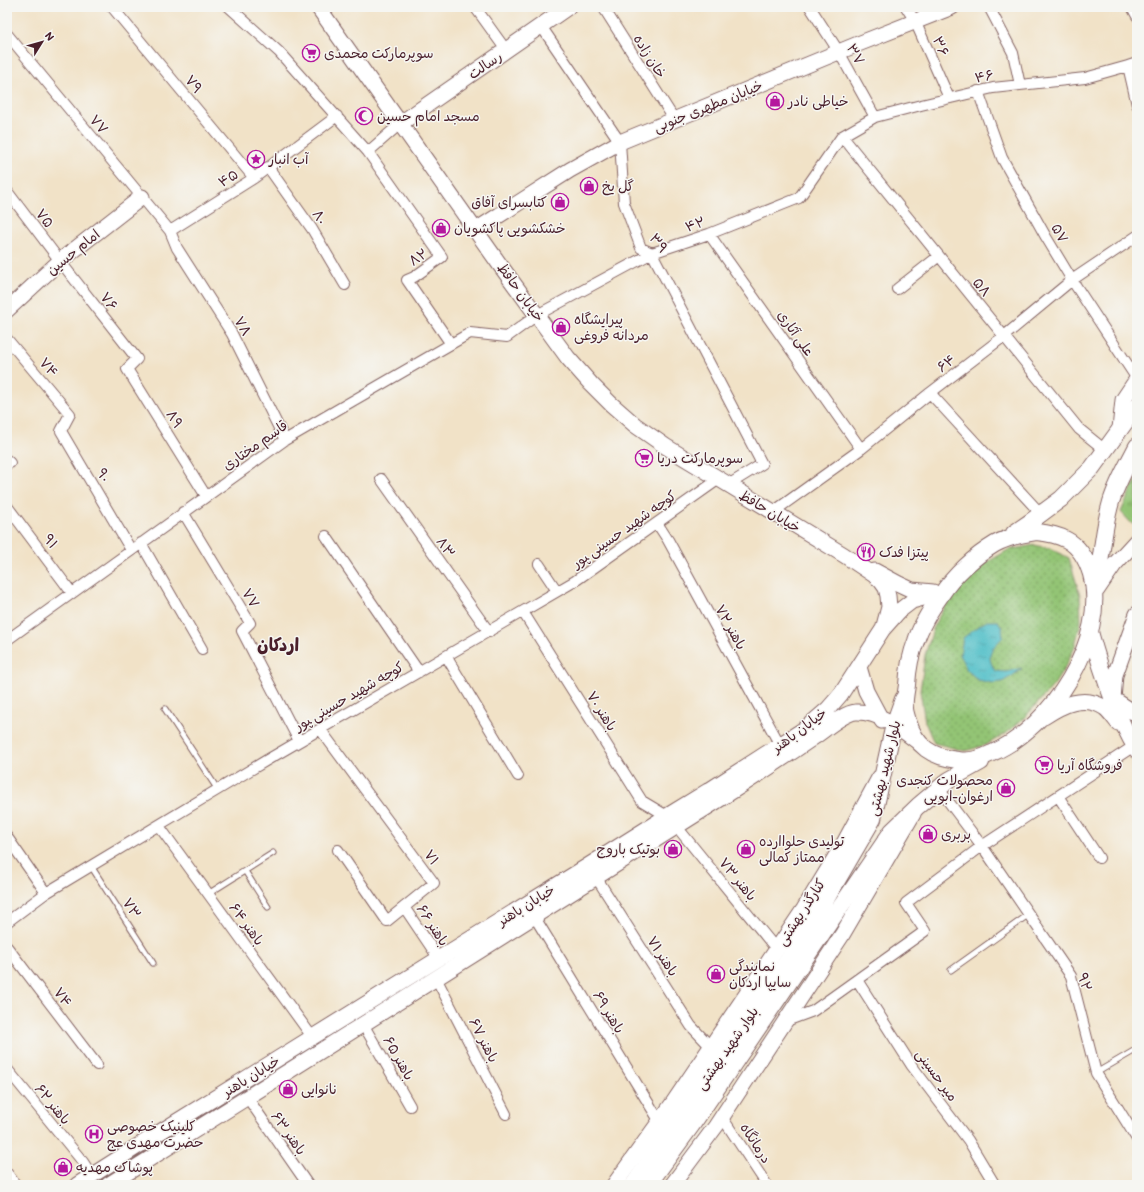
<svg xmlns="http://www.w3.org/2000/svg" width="1144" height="1192" viewBox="0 0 1144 1192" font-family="Itim,'Playpen Sans Arabic',sans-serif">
  <defs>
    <pattern id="grass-dots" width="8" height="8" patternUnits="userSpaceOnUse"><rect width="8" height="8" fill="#93c474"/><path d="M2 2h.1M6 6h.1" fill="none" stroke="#7a9f5f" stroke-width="1.8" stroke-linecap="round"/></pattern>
    <pattern id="park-tufts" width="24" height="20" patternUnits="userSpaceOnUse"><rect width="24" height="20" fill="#93c474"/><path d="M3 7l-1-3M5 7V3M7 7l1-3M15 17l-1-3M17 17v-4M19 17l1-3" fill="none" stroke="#7a9f5f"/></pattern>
    <pattern id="water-ripples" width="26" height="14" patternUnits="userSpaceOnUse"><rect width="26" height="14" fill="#51bfc8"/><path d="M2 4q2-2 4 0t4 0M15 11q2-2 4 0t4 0" fill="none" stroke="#459ba3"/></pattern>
  </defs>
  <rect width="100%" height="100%" fill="#f6f6f2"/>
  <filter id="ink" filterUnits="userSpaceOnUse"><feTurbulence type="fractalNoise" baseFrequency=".025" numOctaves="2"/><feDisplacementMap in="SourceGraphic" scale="8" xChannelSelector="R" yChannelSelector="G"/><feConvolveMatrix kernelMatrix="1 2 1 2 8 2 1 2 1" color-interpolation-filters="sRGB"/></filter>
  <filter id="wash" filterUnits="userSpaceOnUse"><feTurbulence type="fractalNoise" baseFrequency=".012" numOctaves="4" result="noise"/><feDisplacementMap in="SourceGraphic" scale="16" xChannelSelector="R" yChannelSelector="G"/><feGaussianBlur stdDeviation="0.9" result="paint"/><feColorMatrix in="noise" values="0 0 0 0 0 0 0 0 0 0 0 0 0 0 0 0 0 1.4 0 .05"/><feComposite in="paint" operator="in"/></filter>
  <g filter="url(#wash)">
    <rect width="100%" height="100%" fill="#f1e2c7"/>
    <path fill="url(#grass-dots)" stroke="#6e7250" d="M 1035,545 L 1052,549 L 1069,558 L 1080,595 L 1081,622 L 1074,649 L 1064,669 L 1054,685 L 1027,715 L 1007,733 L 986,745 L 965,751 L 934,743 L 925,722 L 920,691 L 925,655 L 935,623 L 953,593 L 979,567 L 1008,550 Z"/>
    <path fill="url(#park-tufts)" stroke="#6e7250" d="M 1137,480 L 1137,523 L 1132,524 L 1121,512 L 1132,487 Z"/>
    <path fill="url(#water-ripples)" stroke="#4e6f7a" d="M 987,621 L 998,621 L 1002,628 L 1003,637 C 991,650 985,653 995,671 L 1006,672 L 1022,668 L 1012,676 L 1002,682 L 992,683 L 978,680 L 967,670 L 960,656 L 963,638 L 977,627 Z"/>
  </g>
  <g filter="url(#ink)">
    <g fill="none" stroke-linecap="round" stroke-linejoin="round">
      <defs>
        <path id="lane" d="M 165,709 L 218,790
          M 91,866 L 153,963
          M 245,871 L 268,907
          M 208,894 L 273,853
          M 951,970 L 1028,915
          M 1096,1073 L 1137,1049"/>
        <path id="street" d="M 112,7 L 254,178
          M 229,7 L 279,52 L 368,152 L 401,123
          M 475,7 L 506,50
          M 603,7 L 674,119
          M 810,7 L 839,52 L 875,117
          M 906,7 L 915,21 L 949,98
          M 989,7 L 1013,53 L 1020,85
          M 1132,7 L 1137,16
          M 541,26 L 620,142 L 624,203 L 641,248 L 652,253 L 762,464 L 728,485
          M 7,34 L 170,231 L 177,248 L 232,334 L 285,440
          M 1134,64 L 1128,66 L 1137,105
          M 978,91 L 1002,158 L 1046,237 L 1072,280 L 1137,379
          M 842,136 L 1079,429 L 1105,450
          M 368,152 L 442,257 L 414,277 L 407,280 L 451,344
          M 268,167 L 312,229 L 345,285
          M 7,191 L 60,261 L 137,359 L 127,369 L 206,496
          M 170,231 L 254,178 L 337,116
          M 709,234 L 861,449
          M 897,289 L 939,256
          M 7,339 L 70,414 L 61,431 L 131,550
          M 930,393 L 1041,514
          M 7,460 L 10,463
          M 381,479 L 489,632
          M 7,506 L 72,593
          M 183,512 L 250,623 L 242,631 L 299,741
          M 773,512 L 861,449 L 930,393 L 1003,337 L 1072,280 L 1137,236
          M 657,523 L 668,540 L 780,745
          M 326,536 L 419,672
          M 141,543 L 202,649
          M 539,564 L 557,591
          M 523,612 L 642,801 L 667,816
          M 7,640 L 285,440 L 470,333 L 507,337 L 537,315 L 652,253 L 709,234 L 799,198 L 842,136 L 875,117 L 921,105 L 993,88 L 1085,78 L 1128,66 L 1137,67
          M 446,656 L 518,776
          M 320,729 L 434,883 L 387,921 L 338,850
          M 939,789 L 982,846 L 1134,746
          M 1058,796 L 1099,858
          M 159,826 L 313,1038
          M 677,827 L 777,950
          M 7,837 L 46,893
          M 596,877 L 691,1026 L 711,1047
          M 404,907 L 439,959
          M 534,916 L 660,1122
          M 7,922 L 46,893 L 267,760 L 575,581 L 719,479
          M 7,947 L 97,1065
          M 436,978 L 506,1114
          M 857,980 L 912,1066 L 968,1140 L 995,1185
          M 786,1021 L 813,1011 L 925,931 L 906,903 L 982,846 L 1071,976 L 1096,1073 L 1137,1139
          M 363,1024 L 410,1106
          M 7,1069 L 83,1162 L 92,1176
          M 247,1097 L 308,1185
          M 722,1117 L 767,1185
          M 7,1173 L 16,1185"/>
        <path id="secondary" d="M 318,7 L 500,265 L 568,358 L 591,384 L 611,404 L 635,425 L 665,446 L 844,555 L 874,575 L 881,581 L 886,588 L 888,596 L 889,607 L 884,626
          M 401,123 L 568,7
          M 476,230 L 570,170 L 620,142 L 858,44 L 952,7
          M 7,310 L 60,261 L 142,197
          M 1120,429 L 1123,400 L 1137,379
          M 875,571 L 899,584 L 912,590 L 933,592
          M 1097,590 L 1114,565 L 1137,540
          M 1137,614 L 1115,675 L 1113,699 L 1133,712 L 1137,713
          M 1090,630 C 1101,671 1115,714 1137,751
          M 859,667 L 866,691 L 882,721
          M 1044,717 C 1062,705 1084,694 1105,708 C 1110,712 1114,718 1118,723
          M 77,1185 L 160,1132 L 586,867 L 667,816 L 708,791 L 806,728 L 828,709 L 841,694 L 883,629 L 899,611 L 912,601 L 942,593
          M 108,1185 L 717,801 C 750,780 782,759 814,737 C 825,730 843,713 856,712 C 879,711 901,729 918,742
          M 614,1185 L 673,1103 L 804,909 L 844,843 L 879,778
          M 672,1185 L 716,1126 L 842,935 L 913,814"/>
        <path id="primary" d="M 1036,532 C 1047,533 1058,535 1067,540 C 1080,547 1087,561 1091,574 C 1109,638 1051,728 992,753 C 982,758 969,762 958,760 C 932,757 916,747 908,721 C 907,717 905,712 905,708 C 904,701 906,692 907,685 C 908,668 910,656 916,641 C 921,625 931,609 941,595 C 954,575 975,556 995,544 C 1008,537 1022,534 1036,532 Z
          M 1014,533 L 1030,522 L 1061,499 L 1092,468 L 1137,406
          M 1097,587 C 1101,559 1103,529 1111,502 C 1117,482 1128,464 1137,446
          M 633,1185 L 787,961 L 824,903 L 873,819 L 894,724 L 903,699
          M 648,1185 L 692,1125 L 892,831 L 918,806 L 949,780 L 981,762"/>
      </defs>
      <use href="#lane" stroke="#846362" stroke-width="7"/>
      <use href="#street" stroke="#846362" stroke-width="12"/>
      <use href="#secondary" stroke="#846362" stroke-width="17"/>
      <use href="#primary" stroke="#846362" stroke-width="18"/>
      <use href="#lane" stroke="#fff" stroke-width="5"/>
      <use href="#street" stroke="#fff" stroke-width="10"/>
      <use href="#secondary" stroke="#fff" stroke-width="15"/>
      <use href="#primary" stroke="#fff" stroke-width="16"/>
    </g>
  </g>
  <defs>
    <symbol id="supermarket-ring" viewBox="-11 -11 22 22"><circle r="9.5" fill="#f6f6f2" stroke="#b5179e" stroke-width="1.5"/><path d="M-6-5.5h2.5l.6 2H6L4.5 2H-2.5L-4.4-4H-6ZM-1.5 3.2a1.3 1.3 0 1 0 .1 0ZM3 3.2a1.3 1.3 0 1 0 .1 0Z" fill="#b5179e"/></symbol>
    <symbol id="shop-ring" viewBox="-11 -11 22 22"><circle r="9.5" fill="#f6f6f2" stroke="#b5179e" stroke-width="1.5"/><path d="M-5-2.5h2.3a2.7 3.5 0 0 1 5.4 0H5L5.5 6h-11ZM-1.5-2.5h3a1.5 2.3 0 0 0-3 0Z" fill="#b5179e"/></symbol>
    <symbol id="mosque-ring" viewBox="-11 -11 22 22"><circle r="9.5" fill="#f6f6f2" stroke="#b5179e" stroke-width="1.5"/><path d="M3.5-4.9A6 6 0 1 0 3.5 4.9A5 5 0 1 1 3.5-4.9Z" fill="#b5179e"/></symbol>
    <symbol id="sight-ring" viewBox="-11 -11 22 22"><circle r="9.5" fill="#f6f6f2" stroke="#b5179e" stroke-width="1.5"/><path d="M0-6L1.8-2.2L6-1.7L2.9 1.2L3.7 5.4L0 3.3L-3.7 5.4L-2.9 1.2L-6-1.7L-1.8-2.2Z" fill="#b5179e"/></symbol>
    <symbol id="restaurant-ring" viewBox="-11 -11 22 22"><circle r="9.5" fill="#f6f6f2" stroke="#b5179e" stroke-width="1.5"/><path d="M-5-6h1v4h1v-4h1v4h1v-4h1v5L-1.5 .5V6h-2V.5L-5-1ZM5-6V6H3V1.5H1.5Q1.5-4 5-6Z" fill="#b5179e"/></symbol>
    <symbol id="hospital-ring" viewBox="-11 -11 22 22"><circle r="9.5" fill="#f6f6f2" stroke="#b5179e" stroke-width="1.5"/><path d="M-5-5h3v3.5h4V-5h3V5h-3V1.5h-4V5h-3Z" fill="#b5179e"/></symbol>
  </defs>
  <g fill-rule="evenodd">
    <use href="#supermarket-ring" x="301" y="43" width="20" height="20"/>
    <use href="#shop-ring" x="765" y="91" width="20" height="20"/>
    <use href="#mosque-ring" x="354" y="106" width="20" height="20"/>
    <use href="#sight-ring" x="246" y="149" width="20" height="20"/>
    <use href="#shop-ring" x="579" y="176" width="20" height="20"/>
    <use href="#shop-ring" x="550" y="192" width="20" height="20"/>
    <use href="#shop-ring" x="431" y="218" width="20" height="20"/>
    <use href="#shop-ring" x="551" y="317" width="20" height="20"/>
    <use href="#supermarket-ring" x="634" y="448" width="20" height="20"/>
    <use href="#restaurant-ring" x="856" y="542" width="20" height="20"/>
    <use href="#supermarket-ring" x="1034" y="755" width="20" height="20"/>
    <use href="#shop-ring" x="996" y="778" width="20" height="20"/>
    <use href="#shop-ring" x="918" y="824" width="20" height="20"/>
    <use href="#shop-ring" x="663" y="839" width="20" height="20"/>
    <use href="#shop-ring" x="736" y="839" width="20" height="20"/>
    <use href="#shop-ring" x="706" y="964" width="20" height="20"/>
    <use href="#shop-ring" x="278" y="1079" width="20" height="20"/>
    <use href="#hospital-ring" x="84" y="1124" width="20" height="20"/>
    <use href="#shop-ring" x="53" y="1157" width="20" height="20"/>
  </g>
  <g text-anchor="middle" stroke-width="3" stroke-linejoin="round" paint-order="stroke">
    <g font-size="14" fill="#4a1f2b" stroke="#f6f6f2">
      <text transform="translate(941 46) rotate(66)" y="5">۳۶</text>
      <text transform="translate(856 54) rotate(60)" y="5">۳۷</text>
      <text transform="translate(650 56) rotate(58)" y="5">خان زاده</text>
      <text transform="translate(485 65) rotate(-35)" y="5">رسالت</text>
      <text transform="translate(984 76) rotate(-11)" y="5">۴۶</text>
      <text transform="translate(194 84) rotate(50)" y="5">۷۹</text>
      <text transform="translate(708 106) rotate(-22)" y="5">خیابان مطهری جنوبی</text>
      <text transform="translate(99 124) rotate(50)" y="5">۷۷</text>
      <text transform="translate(228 178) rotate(-32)" y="5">۴۵</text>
      <text transform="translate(320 217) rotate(56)" y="5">۸۰</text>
      <text transform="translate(45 218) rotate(53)" y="5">۷۵</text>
      <text transform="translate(695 224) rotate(-20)" y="5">۴۲</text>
      <text transform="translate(1060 233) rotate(60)" y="5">۵۷</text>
      <text transform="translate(659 243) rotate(51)" y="5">۳۹</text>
      <text transform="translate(73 252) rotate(-39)" y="5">امام حسین</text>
      <text transform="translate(418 257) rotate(-35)" y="5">۸۲</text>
      <text transform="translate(982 287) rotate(51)" y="5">۵۸</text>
      <text transform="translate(521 292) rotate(54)" y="5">خیابان حافظ</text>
      <text transform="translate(109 301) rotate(52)" y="5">۷۶</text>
      <text transform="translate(243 326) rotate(61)" y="5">۷۸</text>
      <text transform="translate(796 333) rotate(55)" y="5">علی آثاری</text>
      <text transform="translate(946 363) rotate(-37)" y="5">۶۴</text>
      <text transform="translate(49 367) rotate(50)" y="5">۷۴</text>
      <text transform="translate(175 419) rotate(58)" y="5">۸۹</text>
      <text transform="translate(255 445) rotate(-35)" y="5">قاسم مختاری</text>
      <text transform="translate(104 475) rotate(60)" y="5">۹۰</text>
      <text transform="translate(770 511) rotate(31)" y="5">خیابان حافظ</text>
      <text transform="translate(624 529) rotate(-35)" y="5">کوچه شهید حسینی ‍پور</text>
      <text transform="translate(51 541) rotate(53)" y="5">۹۱</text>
      <text transform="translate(446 547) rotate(55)" y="5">۸۳</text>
      <text transform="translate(251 598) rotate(59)" y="5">۷۷</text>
      <text transform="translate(731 627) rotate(61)" y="5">باهنر ۷۲</text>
      <text transform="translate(349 696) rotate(-30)" y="5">کوچه شهید حسینی ‍پور</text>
      <text transform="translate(602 711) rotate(58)" y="5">باهنر ۷۰</text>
      <text transform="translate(799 730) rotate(-37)" y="5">خیابان باهنر</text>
      <text transform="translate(884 768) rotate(-76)" y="5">بلوار شهید بهشتی</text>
      <text transform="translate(432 857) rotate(54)" y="5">۷۱</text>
      <text transform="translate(738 879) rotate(51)" y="5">باهنر ۷۳</text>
      <text transform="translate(526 905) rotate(-32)" y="5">خیابان باهنر</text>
      <text transform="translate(132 908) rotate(57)" y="5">۷۳</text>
      <text transform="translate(801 912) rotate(-57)" y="5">کنارگذر بهشتی</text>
      <text transform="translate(247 924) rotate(54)" y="5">باهنر ۶۴</text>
      <text transform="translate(433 925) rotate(57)" y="5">باهنر ۶۶</text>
      <text transform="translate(663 956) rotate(57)" y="5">باهنر ۷۱</text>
      <text transform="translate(1085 982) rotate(72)" y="5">۹۲</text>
      <text transform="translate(63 997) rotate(53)" y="5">۷۴</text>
      <text transform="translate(609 1012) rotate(59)" y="5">باهنر ۶۹</text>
      <text transform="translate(484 1040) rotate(63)" y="5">باهنر ۶۷</text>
      <text transform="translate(727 1048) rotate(-55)" y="5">بلوار شهید بهشتی</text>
      <text transform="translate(399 1058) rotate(61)" y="5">باهنر ۶۵</text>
      <text transform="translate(937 1075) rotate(54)" y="5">میر حسینی</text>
      <text transform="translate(251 1076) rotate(-32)" y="5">خیابان باهنر</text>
      <text transform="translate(53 1104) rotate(51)" y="5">باهنر ۶۲</text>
      <text transform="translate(289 1133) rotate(55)" y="5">باهنر ۶۳</text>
      <text transform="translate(756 1143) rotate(57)" y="5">درمانگاه</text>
    </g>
    <g font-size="14" fill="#4a1f2b" stroke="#f6f6f2" text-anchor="start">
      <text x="324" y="58">سوپرمارکت محمدی</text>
      <text x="788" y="106">خیاطی نادر</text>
      <text x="377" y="121">مسجد امام حسین</text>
      <text x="269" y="164">آب انبار</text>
      <text x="602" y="191">گل یخ</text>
      <text x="547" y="207" text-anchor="end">کتابسرای آفاق</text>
      <text x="454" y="233">خشکشویی پاکشویان</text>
      <text x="574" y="324">پیرایشگاه<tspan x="574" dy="16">مردانه فروغی</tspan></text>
      <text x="657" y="463">سوپرمارکت دریا</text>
      <text x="879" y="557">پیتزا فدک</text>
      <text x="1057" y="770">فروشگاه آریا</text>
      <text x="993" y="785" text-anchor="end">محصولات کنجدی<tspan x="993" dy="16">ارغوان-ابویی</tspan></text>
      <text x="941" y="839">بربری</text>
      <text x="759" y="846">تولیدی حلواارده<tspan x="759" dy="16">ممتاز کمالی</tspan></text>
      <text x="660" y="854" text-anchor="end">بوتیک باروج</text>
      <text x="729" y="971">نمایندگی<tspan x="729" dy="16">سایپا اردکان</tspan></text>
      <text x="301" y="1094">نانوایی</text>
      <text x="107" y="1131">کلینیک خصوصی<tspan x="107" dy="16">حضرت مهدی عج</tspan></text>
      <text x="76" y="1172">پوشاک مهدیه</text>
    </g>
    <g font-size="18" font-weight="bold" fill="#4a1f2b" stroke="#f6f6f2">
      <text x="278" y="651">اردکان</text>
    </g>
  </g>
  <rect width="1144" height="1192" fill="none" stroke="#f6f6f2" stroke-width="24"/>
  <g transform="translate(42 42) rotate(53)" stroke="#f6f6f2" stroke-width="3" paint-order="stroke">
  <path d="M0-3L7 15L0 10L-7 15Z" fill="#4a1f2b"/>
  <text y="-6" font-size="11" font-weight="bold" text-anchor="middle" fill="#4a1f2b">N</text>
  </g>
</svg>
